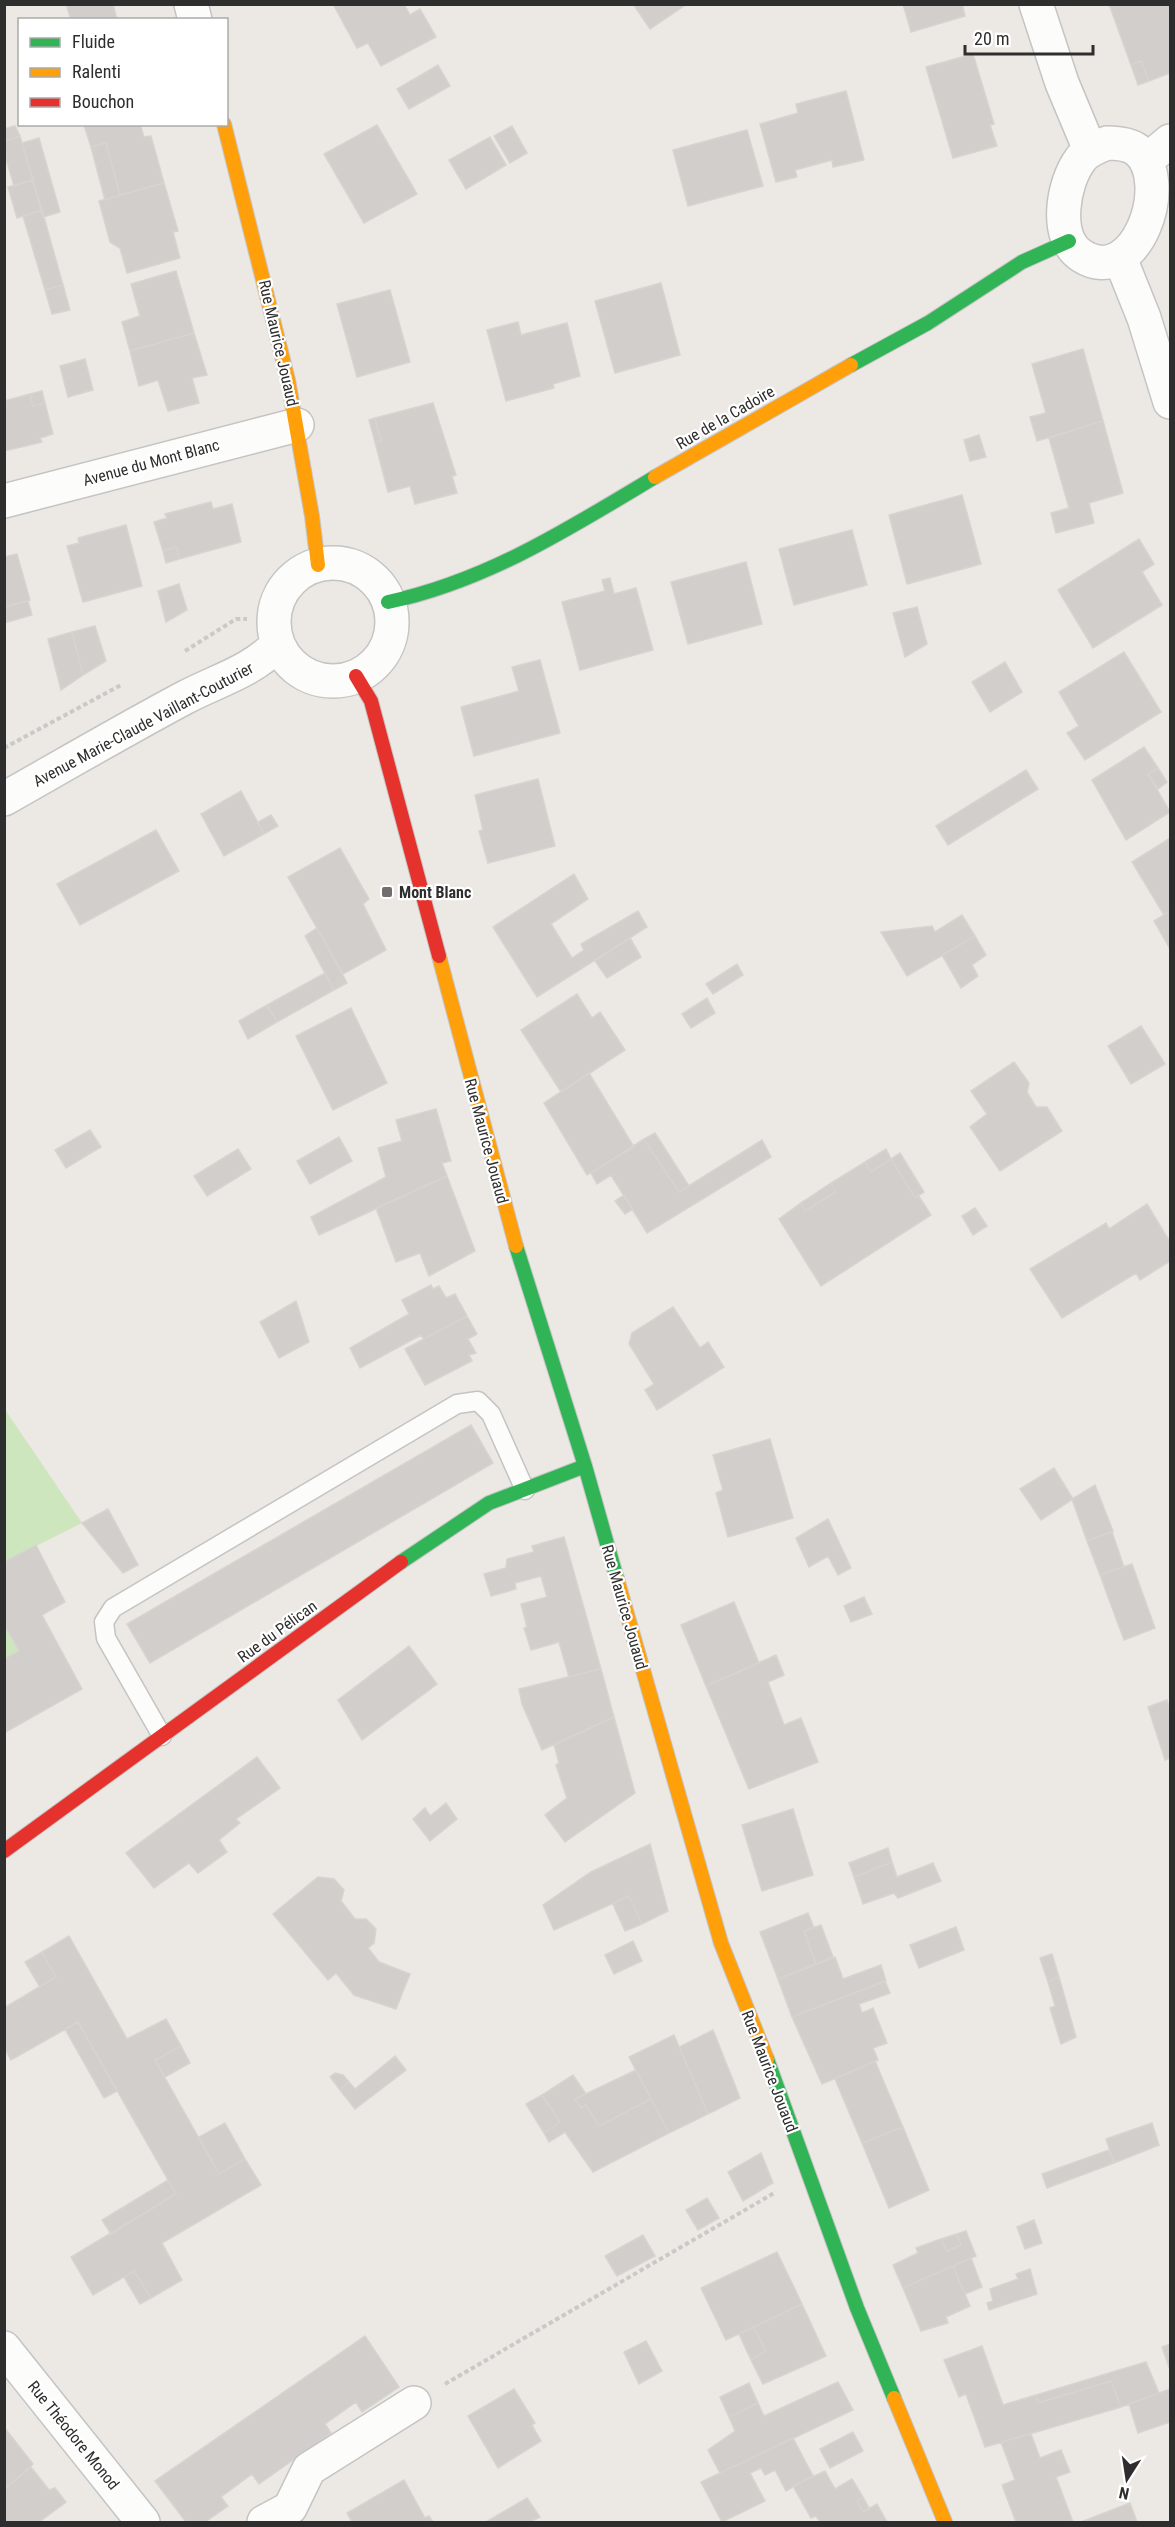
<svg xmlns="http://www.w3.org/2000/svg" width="1175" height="2527" viewBox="0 0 1175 2527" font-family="'Roboto Condensed',sans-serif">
  <rect width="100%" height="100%" fill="#ece8e4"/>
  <path fill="#cee6be" d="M 4,1408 L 82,1523 L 4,1562 Z
    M 4,1625 L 19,1651 L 4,1659 Z"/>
  <path fill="#d1cecb" stroke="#d7d4d0" stroke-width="1.5" d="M 66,4 L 113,4 L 117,20 L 71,20 Z
    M 333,4 L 404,4 L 410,15 L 420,9 L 436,37 L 381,66 L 368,43 L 357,48 Z
    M 633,4 L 687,4 L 650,29 Z
    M 903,4 L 962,4 L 965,16 L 911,32 Z
    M 1109,4 L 1170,4 L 1170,73 L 1149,81 L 1141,61 L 1131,65 Z
    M 973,54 L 994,124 L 990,125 L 997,146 L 953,158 L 926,67 Z
    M 1141,61 L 1149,81 L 1138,85 L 1131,65 Z
    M 438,65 L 450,86 L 409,109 L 397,89 Z
    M 846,91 L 864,160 L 833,167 L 832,160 L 795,170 L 797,177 L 776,182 L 760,124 L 798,113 L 796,104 Z
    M 140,124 L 144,137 L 151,136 L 164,183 L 120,195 L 106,143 L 91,147 L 84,125 Z
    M 377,125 L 417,194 L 364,223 L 324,154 Z
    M 15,126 L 20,136 L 4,141 L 4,129 Z
    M 512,126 L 527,153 L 510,163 L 494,136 Z
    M 747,130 L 763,186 L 688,206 L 673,150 Z
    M 20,136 L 33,180 L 14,186 L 4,152 L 4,141 Z
    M 490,137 L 506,165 L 466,189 L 449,160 Z
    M 39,138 L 60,212 L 43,217 L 22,143 Z
    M 106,143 L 120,195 L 105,200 L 91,147 Z
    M 33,180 L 42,210 L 17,218 L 8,187 Z
    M 164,183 L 178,231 L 173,232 L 180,258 L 127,273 L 120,248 L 110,242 L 99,201 Z
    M 42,210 L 63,285 L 45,290 L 23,216 Z
    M 176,271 L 194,333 L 130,351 L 122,322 L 140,316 L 131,284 Z
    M 661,283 L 680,355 L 615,373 L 595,301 Z
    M 63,285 L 70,310 L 52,314 L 45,290 Z
    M 390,290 L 410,362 L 357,377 L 337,304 Z
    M 518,322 L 521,335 L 567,323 L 580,376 L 553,384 L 554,388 L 506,401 L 487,330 Z
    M 194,333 L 207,375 L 192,378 L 199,403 L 168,411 L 158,380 L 139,386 L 130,351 Z
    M 1083,349 L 1103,421 L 1037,441 L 1030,417 L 1046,413 L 1032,364 Z
    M 85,359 L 93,390 L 68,397 L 60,366 Z
    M 42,391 L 45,403 L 33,406 L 30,394 Z
    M 30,394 L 33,406 L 45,403 L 53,434 L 40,438 L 42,442 L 4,451 L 4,401 Z
    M 433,403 L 456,475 L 452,476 L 457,493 L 415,504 L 410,486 L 388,492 L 375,442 L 381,441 L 375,418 Z
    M 375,418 L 381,441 L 375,442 L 369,420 Z
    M 1103,421 L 1123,493 L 1089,503 L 1094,523 L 1056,533 L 1051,513 L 1069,508 L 1049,438 Z
    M 979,435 L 986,457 L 970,461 L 964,440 Z
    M 962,495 L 981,564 L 907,584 L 889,515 Z
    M 211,502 L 213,509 L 232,504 L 241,542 L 179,559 L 177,547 L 163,551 L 154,522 L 167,518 L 165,514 Z
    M 126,525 L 142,586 L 83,602 L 67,546 L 79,543 L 78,538 Z
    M 852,530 L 867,585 L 794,605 L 779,549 Z
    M 1139,539 L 1154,564 L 1142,572 L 1162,605 L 1093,648 L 1058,590 Z
    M 177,547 L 179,559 L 166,563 L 163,551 Z
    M 17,554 L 30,600 L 4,607 L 4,557 Z
    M 746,562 L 762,624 L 688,644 L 671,582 Z
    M 610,578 L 614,594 L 636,588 L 653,650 L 580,670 L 562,602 L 605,591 L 602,580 Z
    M 179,584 L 187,610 L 166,622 L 158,591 Z
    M 28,601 L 32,615 L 4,623 L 4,607 Z
    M 917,607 L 927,644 L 905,657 L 893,613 Z
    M 95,626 L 106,661 L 83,675 L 72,632 Z
    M 72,632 L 83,675 L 61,690 L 48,639 Z
    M 1124,652 L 1161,712 L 1085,760 L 1067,733 L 1079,726 L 1059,692 Z
    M 540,660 L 560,733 L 474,756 L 461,707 L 519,691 L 512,667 Z
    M 1005,662 L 1022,692 L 990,712 L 972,682 Z
    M 1144,747 L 1158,768 L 1148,774 L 1170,812 L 1126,840 L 1092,780 Z
    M 1158,768 L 1167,782 L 1158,789 L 1148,774 Z
    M 1026,770 L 1038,789 L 948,845 L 936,826 Z
    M 538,779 L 555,846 L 488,863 L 479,831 L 483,830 L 475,795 Z
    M 241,791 L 264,834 L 224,856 L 201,814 Z
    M 271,815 L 278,826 L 264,834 L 258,822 Z
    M 156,830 L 179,871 L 80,925 L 57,884 Z
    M 1170,838 L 1170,911 L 1164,915 L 1132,862 Z
    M 340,848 L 369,899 L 363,904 L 386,950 L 343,974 L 288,877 Z
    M 574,874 L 588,899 L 551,924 L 572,958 L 584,950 L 581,944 L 638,911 L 647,927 L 537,997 L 493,927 Z
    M 1170,911 L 1170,949 L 1154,921 Z
    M 962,915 L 975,936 L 907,976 L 881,932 L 932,926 L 935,932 Z
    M 317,928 L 347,983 L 334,990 L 305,936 Z
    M 975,936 L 986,955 L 972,965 L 978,976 L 961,988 L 942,955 Z
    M 630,938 L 641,957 L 607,978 L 595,961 Z
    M 737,964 L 743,975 L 713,994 L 706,984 Z
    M 325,973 L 334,990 L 277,1022 L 267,1005 Z
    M 577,994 L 592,1018 L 600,1012 L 625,1050 L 561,1092 L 521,1030 Z
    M 707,998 L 715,1013 L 691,1028 L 682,1014 Z
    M 267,1005 L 277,1022 L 248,1039 L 239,1021 Z
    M 351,1008 L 387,1083 L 333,1110 L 296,1036 Z
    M 1141,1026 L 1165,1064 L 1131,1084 L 1108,1046 Z
    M 1014,1062 L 1029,1083 L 1027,1092 L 1036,1107 L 1047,1107 L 1062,1131 L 1000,1171 L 970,1127 L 987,1114 L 971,1091 Z
    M 589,1073 L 634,1147 L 587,1175 L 544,1103 Z
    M 436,1109 L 451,1161 L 442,1163 L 447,1176 L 319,1235 L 311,1217 L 386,1177 L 378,1148 L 402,1141 L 396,1120 Z
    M 90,1130 L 101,1147 L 66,1168 L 55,1150 Z
    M 655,1133 L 689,1186 L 679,1192 L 644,1139 Z
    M 339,1137 L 352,1161 L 310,1184 L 297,1161 Z
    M 644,1139 L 679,1192 L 762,1140 L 771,1157 L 647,1233 L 611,1175 L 597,1184 L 591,1173 Z
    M 238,1149 L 251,1169 L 207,1196 L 194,1176 Z
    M 886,1149 L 891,1159 L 871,1172 L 865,1162 Z
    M 900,1153 L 924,1192 L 915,1198 L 891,1159 Z
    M 891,1159 L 915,1198 L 918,1195 L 931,1215 L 821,1286 L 779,1219 L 801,1203 L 805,1211 L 836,1192 L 831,1183 L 865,1162 L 871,1172 Z
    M 447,1176 L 475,1251 L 429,1276 L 420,1253 L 396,1262 L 376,1208 Z
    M 831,1183 L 836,1192 L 805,1211 L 801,1203 Z
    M 624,1195 L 633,1209 L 625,1214 L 615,1201 Z
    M 1147,1204 L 1170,1242 L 1170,1261 L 1140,1280 L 1136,1273 L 1062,1318 L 1030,1269 L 1106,1223 L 1109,1229 Z
    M 975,1208 L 987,1226 L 973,1235 L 962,1216 Z
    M 431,1285 L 433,1289 L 439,1286 L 446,1298 L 455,1294 L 467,1316 L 424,1339 L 421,1335 L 360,1368 L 350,1348 L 409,1314 L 402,1300 Z
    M 296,1301 L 309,1342 L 279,1358 L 260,1322 Z
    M 673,1307 L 700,1348 L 708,1342 L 724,1367 L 657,1410 L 645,1390 L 654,1384 L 629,1344 L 632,1333 Z
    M 467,1316 L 477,1334 L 468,1339 L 476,1353 L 469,1355 L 472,1361 L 425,1385 L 405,1349 Z
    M 471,1425 L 493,1463 L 150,1663 L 127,1624 Z
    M 770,1439 L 793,1518 L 728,1537 L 716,1493 L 723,1490 L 713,1455 Z
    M 1054,1468 L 1073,1499 L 1041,1520 L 1020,1489 Z
    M 1095,1485 L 1113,1531 L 1087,1541 L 1072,1499 Z
    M 108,1509 L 138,1565 L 123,1573 L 82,1523 Z
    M 828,1519 L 851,1568 L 838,1575 L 828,1556 L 809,1567 L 796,1538 Z
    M 1112,1532 L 1124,1567 L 1100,1575 L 1087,1541 Z
    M 564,1537 L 601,1669 L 569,1677 L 559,1642 L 531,1650 L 524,1628 L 527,1627 L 521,1604 L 547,1597 L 541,1576 L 515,1583 L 516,1589 L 491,1596 L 484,1574 L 506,1568 L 507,1559 L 534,1552 L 532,1546 Z
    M 36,1545 L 65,1602 L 42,1615 L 82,1689 L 4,1733 L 4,1659 L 19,1651 L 4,1625 L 4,1562 Z
    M 1132,1564 L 1155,1628 L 1124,1640 L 1100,1575 Z
    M 864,1597 L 872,1614 L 851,1622 L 844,1606 Z
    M 734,1602 L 759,1663 L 706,1686 L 681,1625 Z
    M 409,1646 L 437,1684 L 362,1740 L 338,1700 Z
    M 776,1655 L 784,1675 L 768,1682 L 784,1725 L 801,1718 L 818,1762 L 749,1789 L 706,1686 Z
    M 601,1669 L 614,1717 L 542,1750 L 522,1704 L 519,1689 Z
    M 1167,1700 L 1170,1711 L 1170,1758 L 1165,1760 L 1148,1707 Z
    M 614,1717 L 635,1793 L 565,1842 L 545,1815 L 567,1798 L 556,1765 L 559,1763 L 554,1745 Z
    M 257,1757 L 280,1788 L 236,1819 L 240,1823 L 219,1840 L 227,1852 L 198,1873 L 189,1863 L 154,1888 L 126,1853 Z
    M 446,1803 L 457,1819 L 430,1841 L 413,1819 L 425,1808 L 430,1816 Z
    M 793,1809 L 813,1875 L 762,1891 L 742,1825 Z
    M 650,1844 L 668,1911 L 642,1924 L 629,1896 L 554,1930 L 543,1905 L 591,1872 Z
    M 888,1848 L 892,1862 L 854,1877 L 849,1863 Z
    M 892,1862 L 897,1877 L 933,1863 L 941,1881 L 898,1898 L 894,1893 L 863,1904 L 854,1877 Z
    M 318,1877 L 334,1879 L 344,1890 L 341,1901 L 355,1919 L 366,1919 L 376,1929 L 374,1943 L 368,1948 L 379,1962 L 410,1974 L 396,2009 L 354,1995 L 336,1973 L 328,1980 L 273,1914 Z
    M 629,1896 L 642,1924 L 625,1931 L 613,1904 Z
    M 808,1913 L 814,1928 L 804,1931 L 816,1964 L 778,1979 L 760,1932 Z
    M 821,1925 L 833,1957 L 816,1964 L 804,1931 Z
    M 956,1927 L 964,1950 L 919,1968 L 910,1945 Z
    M 69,1936 L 127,2039 L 166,2019 L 181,2046 L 155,2060 L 219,2174 L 245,2159 L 261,2185 L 162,2243 L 182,2280 L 151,2298 L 134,2271 L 93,2295 L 71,2257 L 176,2194 L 78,2022 L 11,2060 L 4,2047 L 4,2008 L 56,1977 L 42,1952 Z
    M 633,1941 L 642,1961 L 614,1974 L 605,1955 Z
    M 42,1952 L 56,1977 L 40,1987 L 25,1962 Z
    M 1052,1954 L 1059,1977 L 1048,1982 L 1040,1958 Z
    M 835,1957 L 843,1979 L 881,1965 L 886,1981 L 792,2017 L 778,1979 Z
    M 1059,1977 L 1076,2037 L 1061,2044 L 1050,2008 L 1055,2006 L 1048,1982 Z
    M 885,1981 L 890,1993 L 859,2004 L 862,2013 L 873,2008 L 887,2043 L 873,2048 L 878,2060 L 822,2084 L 792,2017 Z
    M 78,2022 L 117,2091 L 104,2098 L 65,2029 Z
    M 713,2030 L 740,2098 L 708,2114 L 679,2047 Z
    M 674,2035 L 708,2114 L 669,2133 L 629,2057 Z
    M 181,2046 L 190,2063 L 165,2077 L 155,2060 Z
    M 395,2056 L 406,2070 L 355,2109 L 340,2090 L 349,2082 L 355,2089 Z
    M 875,2061 L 903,2127 L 862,2143 L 835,2079 Z
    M 636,2070 L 651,2099 L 599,2126 L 586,2105 L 581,2108 L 575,2099 Z
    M 335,2073 L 343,2075 L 349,2082 L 340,2090 L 330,2077 Z
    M 573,2075 L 586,2094 L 575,2099 L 581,2108 L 586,2105 L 599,2126 L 651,2099 L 669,2133 L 593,2172 L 565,2132 L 549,2142 L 544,2133 L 560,2122 L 542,2095 Z
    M 542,2095 L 560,2122 L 544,2133 L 526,2104 Z
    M 225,2123 L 245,2159 L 219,2174 L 199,2137 Z
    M 1152,2123 L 1159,2145 L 1114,2163 L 1106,2139 Z
    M 903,2127 L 929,2190 L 889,2208 L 862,2143 Z
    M 1109,2150 L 1114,2163 L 1047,2188 L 1042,2174 Z
    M 761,2153 L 773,2183 L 743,2201 L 728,2172 Z
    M 168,2180 L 176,2194 L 111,2234 L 102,2220 Z
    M 707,2198 L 719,2218 L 698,2230 L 686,2210 Z
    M 1034,2220 L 1042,2243 L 1025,2249 L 1017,2227 Z
    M 966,2231 L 976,2256 L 903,2288 L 893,2265 L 918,2253 L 916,2248 L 941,2239 L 947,2251 L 955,2248 L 961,2245 L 957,2234 Z
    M 957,2234 L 961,2245 L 947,2251 L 941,2239 Z
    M 643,2235 L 655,2256 L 617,2276 L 605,2256 Z
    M 777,2252 L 802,2304 L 726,2340 L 701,2288 Z
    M 971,2258 L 982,2287 L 965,2294 L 953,2266 Z
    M 953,2266 L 970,2306 L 946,2317 L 948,2323 L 921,2331 L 903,2288 Z
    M 1030,2269 L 1037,2294 L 989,2310 L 987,2303 L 993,2301 L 990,2289 L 1018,2279 L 1016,2274 Z
    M 134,2271 L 151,2298 L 140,2304 L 124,2277 Z
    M 802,2304 L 826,2356 L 763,2384 L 751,2360 L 766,2351 L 754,2327 Z
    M 754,2327 L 766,2351 L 751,2360 L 739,2334 Z
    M 365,2336 L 399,2387 L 362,2412 L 356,2402 L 325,2424 L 331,2433 L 259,2484 L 252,2474 L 221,2497 L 228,2506 L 205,2522 L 186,2522 L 155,2481 Z
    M 646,2341 L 662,2371 L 639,2384 L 624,2352 Z
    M 1170,2344 L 1170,2370 L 1162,2347 Z
    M 982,2346 L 1003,2405 L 1036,2395 L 1038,2403 L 1111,2381 L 1121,2407 L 985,2447 L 966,2394 L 959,2397 L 944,2360 Z
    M 1146,2362 L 1159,2393 L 1121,2407 L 1111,2381 L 1038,2403 L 1036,2395 Z
    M 838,2382 L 853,2410 L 720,2473 L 708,2450 L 735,2431 L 729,2417 L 758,2403 L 764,2416 Z
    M 749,2383 L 758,2403 L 729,2417 L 720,2397 Z
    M 514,2389 L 535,2423 L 532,2425 L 541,2441 L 498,2468 L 468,2416 Z
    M 1170,2389 L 1170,2422 L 1138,2433 L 1129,2404 Z
    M 4,2427 L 33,2464 L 4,2490 Z
    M 853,2432 L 863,2451 L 830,2468 L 820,2449 Z
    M 1031,2434 L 1040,2458 L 1061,2450 L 1070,2472 L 1056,2477 L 1073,2522 L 1016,2522 L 1002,2485 L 1015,2480 L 1001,2442 Z
    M 793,2438 L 813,2476 L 786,2491 L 775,2470 L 765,2475 L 761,2468 L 750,2473 L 765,2501 L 722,2522 L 701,2482 Z
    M 31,2467 L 49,2490 L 55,2488 L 66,2502 L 39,2522 L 4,2522 L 4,2490 Z
    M 825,2471 L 835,2489 L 852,2479 L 863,2497 L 857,2501 L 863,2512 L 877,2504 L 887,2522 L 820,2522 L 816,2516 L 811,2518 L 793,2486 Z
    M 404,2480 L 425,2518 L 429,2516 L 433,2522 L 352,2522 L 347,2513 Z
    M 863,2497 L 869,2508 L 863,2512 L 857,2501 Z
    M 527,2498 L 540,2517 L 530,2522 L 486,2522 Z
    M 1130,2503 L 1137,2522 L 1081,2522 Z"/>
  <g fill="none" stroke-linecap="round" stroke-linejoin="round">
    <defs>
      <path id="lane" d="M 162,1736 L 106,1638 L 104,1622 L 113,1608 L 457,1404 L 478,1401 L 491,1414 L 525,1490"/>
      <path id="street" d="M 191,4 L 195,20
        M 1036,4 L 1062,83 L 1090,150
        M 1107,143 C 1116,143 1129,144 1137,150 C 1175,182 1135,290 1082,256 C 1053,238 1063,183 1080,160 C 1086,151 1097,147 1107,143 Z
        M 1146,161 L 1170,141
        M 1120,258 L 1144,318 L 1170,402
        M 4,501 L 297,425
        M274 622a59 59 0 1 1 118 0a59 59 0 1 1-118 0Z
        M 4,799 C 64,765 124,730 184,698 C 218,680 251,672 278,644
        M 4,2348 L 143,2522
        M 264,2522 L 290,2508 L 309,2469 L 414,2403"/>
      <path id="fast" d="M 851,365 L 928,323 L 1022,262 L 1069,241
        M 388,602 C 487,581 570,528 655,477
        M 516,1246 L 585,1466 L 617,1579
        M 401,1562 L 489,1503 L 585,1466
        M 767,2059 L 857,2308 L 894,2398"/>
      <path id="slow" d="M 224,124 L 288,380 L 312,516 L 318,565
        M 655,477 L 851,365
        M 439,956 L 516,1246
        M 617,1579 L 721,1943 L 767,2059
        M 894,2398 L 945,2522"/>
      <path id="jam" d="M 356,676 L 371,701 L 439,956
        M 4,1851 L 401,1562"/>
    </defs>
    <use href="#lane" stroke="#c5c4c5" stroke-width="21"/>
    <use href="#street" stroke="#c5c4c5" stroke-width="36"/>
    <use href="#fast" stroke="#c5c4c5" stroke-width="16"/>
    <use href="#slow" stroke="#c5c4c5" stroke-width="16"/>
    <use href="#jam" stroke="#c5c4c5" stroke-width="16"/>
    <path stroke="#c9c9c8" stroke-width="4" stroke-dasharray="4.5 3" stroke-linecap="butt" d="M 185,651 L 236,619 L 247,619
      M 4,748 L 121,685
      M 445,2384 L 776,2192"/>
    <use href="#lane" stroke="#fcfcfb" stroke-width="18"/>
    <use href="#street" stroke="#fcfcfb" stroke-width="33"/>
    <use href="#fast" stroke="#30b455" stroke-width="14"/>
    <use href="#slow" stroke="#ff9f0a" stroke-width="14"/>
    <use href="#jam" stroke="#e5322d" stroke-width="14"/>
  </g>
  <rect fill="#706f6e" stroke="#fff" stroke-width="2" x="381" y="886" width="12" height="12" rx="3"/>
  <g text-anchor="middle" stroke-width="4.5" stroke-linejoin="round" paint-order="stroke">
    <g font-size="16" fill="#2e2e2e" stroke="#fff">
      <text transform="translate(279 343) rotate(77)" y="6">Rue Maurice Jouaud</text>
      <text transform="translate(725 417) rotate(-30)" y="6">Rue de la Cadoire</text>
      <text transform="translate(151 462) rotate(-15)" y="6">Avenue du Mont Blanc</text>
      <text transform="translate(143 724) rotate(-28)" y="6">Avenue Marie-Claude Vaillant-Couturier</text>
      <text transform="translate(487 1141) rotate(75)" y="6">Rue Maurice Jouaud</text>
      <text transform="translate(625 1607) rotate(74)" y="6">Rue Maurice Jouaud</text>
      <text transform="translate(277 1631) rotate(-36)" y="6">Rue du Pélican</text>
      <text transform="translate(770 2071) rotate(69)" y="6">Rue Maurice Jouaud</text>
      <text transform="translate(74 2435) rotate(51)" y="6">Rue Théodore Monod</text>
    </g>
    <g font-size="16" font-weight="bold" fill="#2e2e2e" stroke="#fff" text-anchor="start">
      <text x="399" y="898">Mont Blanc</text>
    </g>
  </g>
  <rect width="1175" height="2527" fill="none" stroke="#2e2e2e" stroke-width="12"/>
  <rect x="18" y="18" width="210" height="108" fill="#ffffff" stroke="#ababab" stroke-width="1.5"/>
  <rect x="30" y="38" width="30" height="9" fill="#30b455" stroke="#ababab" stroke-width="1.5"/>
  <text x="72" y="48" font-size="18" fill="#2e2e2e">Fluide</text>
  <rect x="30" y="68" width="30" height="9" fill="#ff9f0a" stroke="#ababab" stroke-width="1.5"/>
  <text x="72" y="78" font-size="18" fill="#2e2e2e">Ralenti</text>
  <rect x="30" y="98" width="30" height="9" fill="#e5322d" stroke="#ababab" stroke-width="1.5"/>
  <text x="72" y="108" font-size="18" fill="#2e2e2e">Bouchon</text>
  <g transform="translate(1127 2479) rotate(192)" stroke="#ffffff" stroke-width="4.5" paint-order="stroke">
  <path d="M0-4.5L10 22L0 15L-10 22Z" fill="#2e2e2e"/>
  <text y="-9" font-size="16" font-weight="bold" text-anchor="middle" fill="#2e2e2e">N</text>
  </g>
  <path d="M965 45v9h128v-9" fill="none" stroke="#2e2e2e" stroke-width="3"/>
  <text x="974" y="45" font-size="18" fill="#2e2e2e" stroke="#ffffff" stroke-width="4.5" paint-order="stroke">20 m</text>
</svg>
